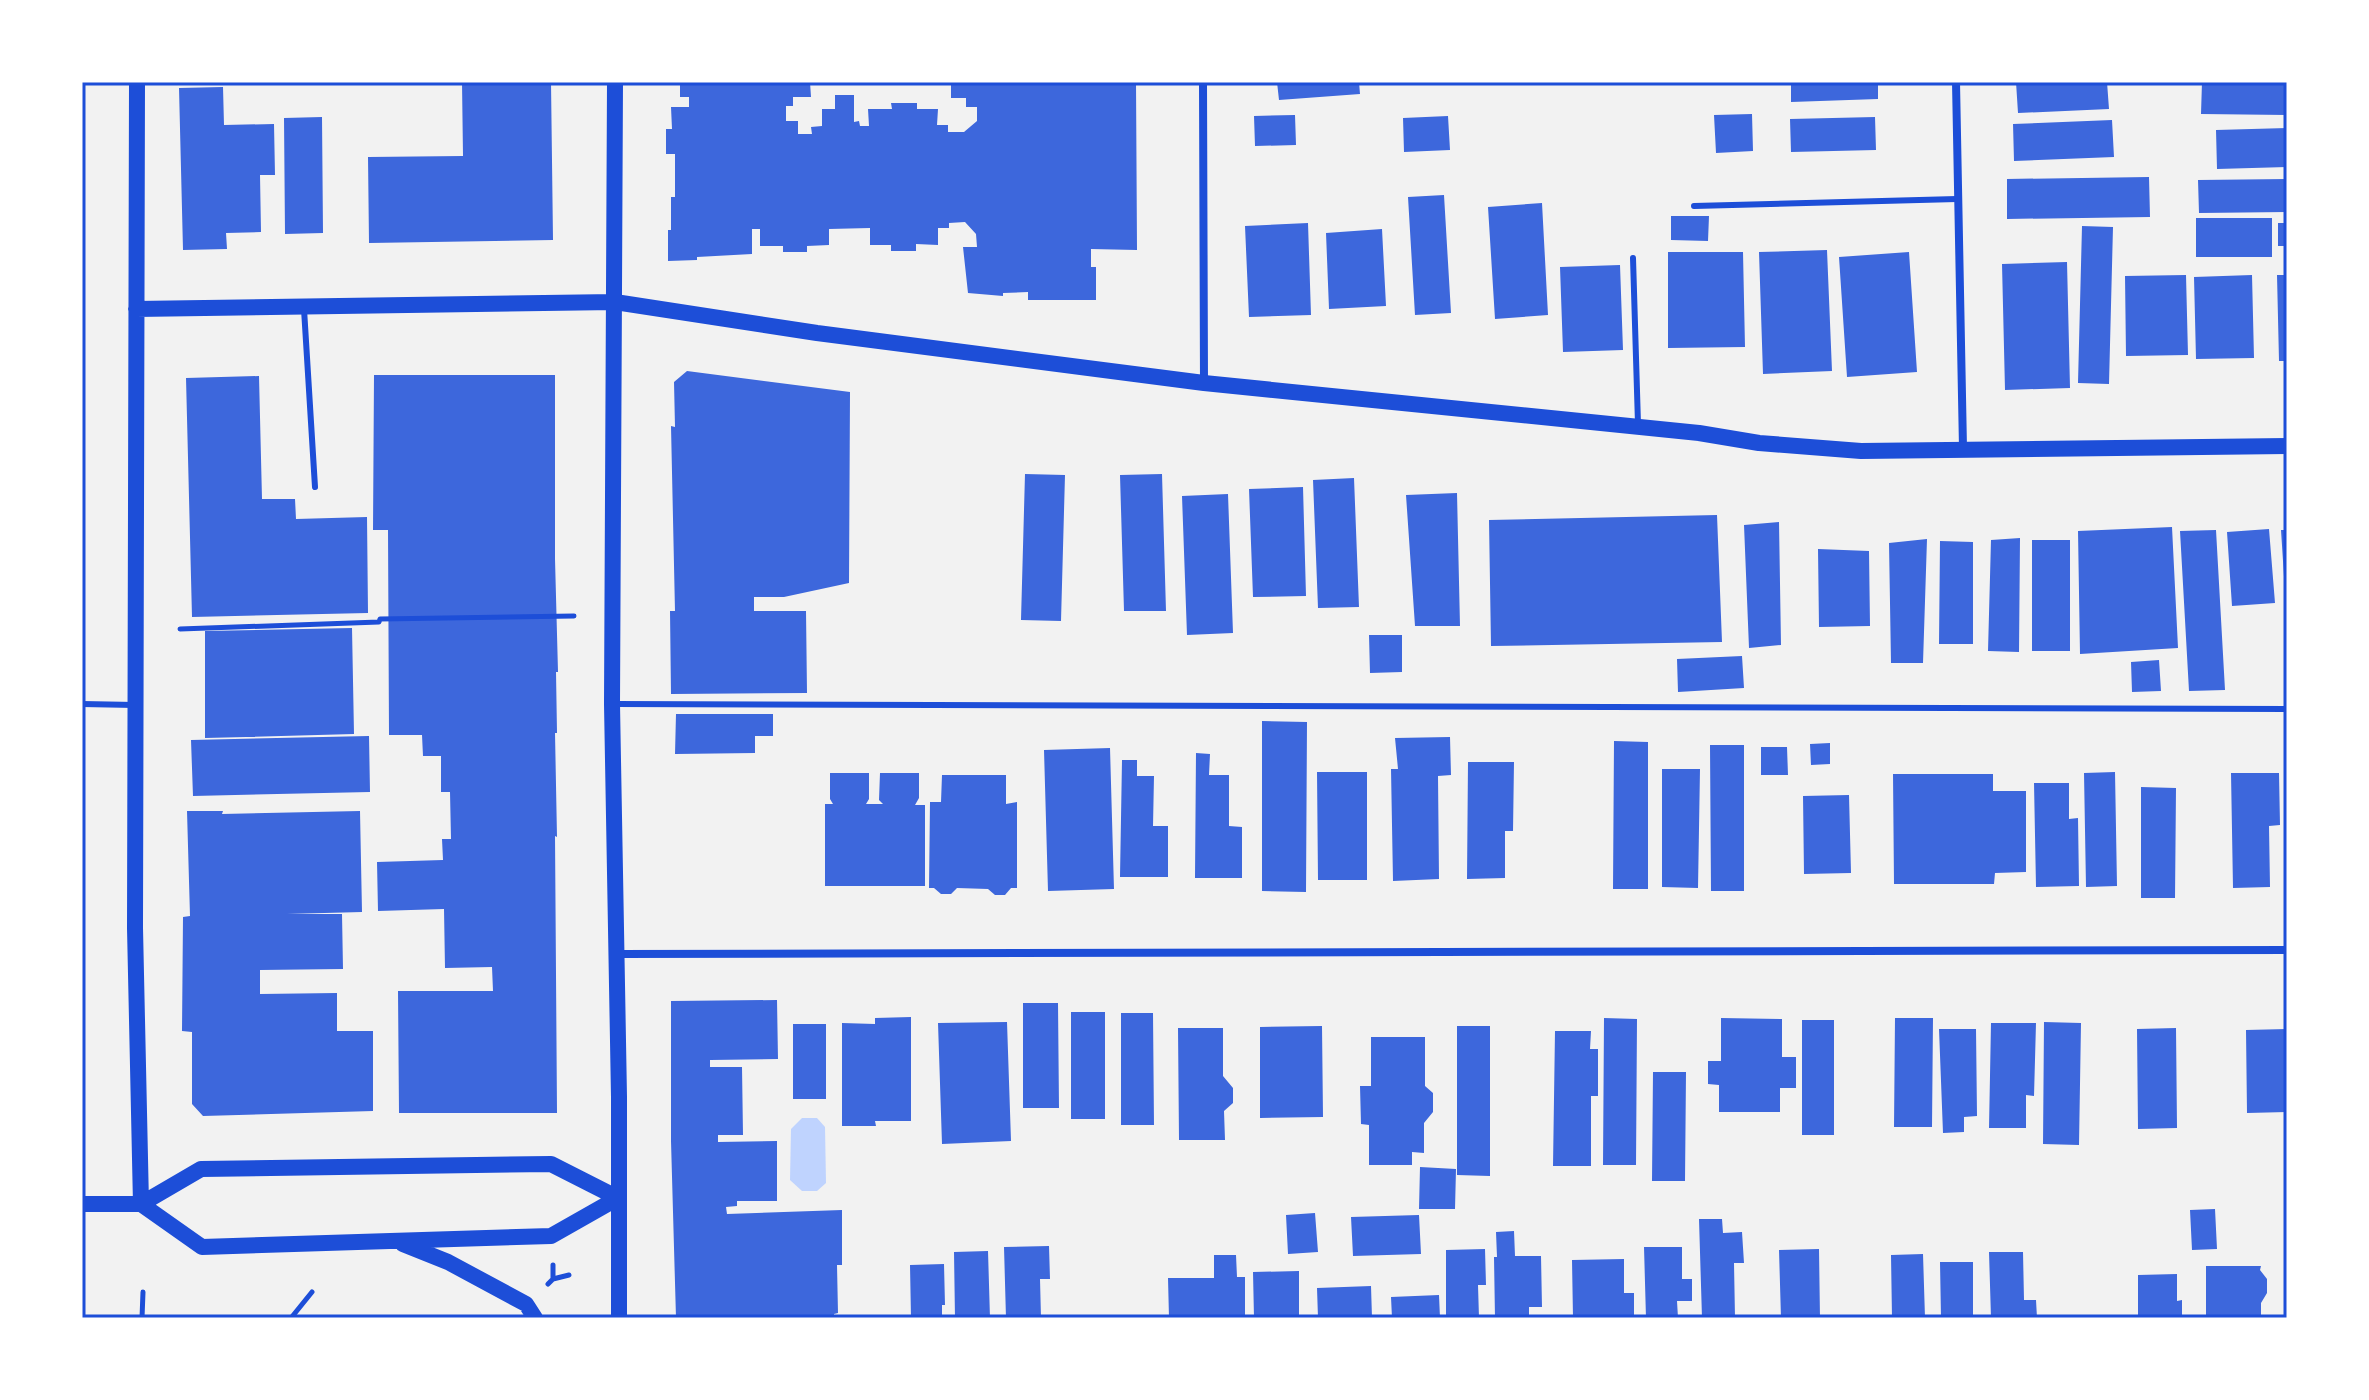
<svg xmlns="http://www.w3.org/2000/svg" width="2369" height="1400" viewBox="0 0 2369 1400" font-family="Quicksand,sans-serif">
  <rect width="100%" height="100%" fill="#f2f2f2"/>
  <path fill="#bfd3fe" d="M 802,1118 L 817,1118 L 825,1127 L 826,1183 L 817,1191 L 802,1191 L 790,1180 L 791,1129 Z"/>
  <path fill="#3d67dc" d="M 462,82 L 551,82 L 553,240 L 369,243 L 368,157 L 463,156 Z
    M 680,82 L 810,82 L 811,97 L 793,97 L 793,106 L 786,106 L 786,121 L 798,121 L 798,134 L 812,134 L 811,127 L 822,126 L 822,109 L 835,109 L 835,95 L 854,95 L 854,122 L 859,121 L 860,126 L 869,126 L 868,109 L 892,109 L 891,103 L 917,103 L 917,109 L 938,109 L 937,125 L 948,125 L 948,132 L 964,132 L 977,121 L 977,107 L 966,107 L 966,98 L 951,98 L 951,82 L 1136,82 L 1137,250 L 1091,249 L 1091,267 L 1096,267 L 1096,300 L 1028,300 L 1028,292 L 1003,293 L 1003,296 L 968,293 L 963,247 L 977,247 L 976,234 L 965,222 L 949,223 L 949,228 L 938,228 L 938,245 L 916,244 L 916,251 L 891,251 L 891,245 L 870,245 L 870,228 L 829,229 L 829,245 L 807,246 L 807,252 L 783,252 L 783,246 L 760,246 L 760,229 L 752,229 L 752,254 L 697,257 L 697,260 L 668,261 L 668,230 L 671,230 L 671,197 L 675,197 L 675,154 L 666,154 L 666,129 L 672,129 L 671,107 L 689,107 L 689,97 L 680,97 Z
    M 1277,82 L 1359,82 L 1360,94 L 1279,100 Z
    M 1791,82 L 1878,82 L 1878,99 L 1791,102 Z
    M 2016,82 L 2107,82 L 2109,109 L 2018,113 Z
    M 2202,82 L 2287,82 L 2287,115 L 2201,114 Z
    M 223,87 L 224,125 L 274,124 L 275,175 L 260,175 L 261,232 L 226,233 L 227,249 L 183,250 L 179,88 Z
    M 1752,114 L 1753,151 L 1716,153 L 1714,115 Z
    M 1295,115 L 1296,145 L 1255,146 L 1254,116 Z
    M 1448,116 L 1450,150 L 1404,152 L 1403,118 Z
    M 322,117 L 323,233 L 285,234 L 284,118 Z
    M 1875,117 L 1876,150 L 1791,152 L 1790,119 Z
    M 2112,120 L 2114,157 L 2014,161 L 2013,124 Z
    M 2287,128 L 2287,167 L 2217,169 L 2216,130 Z
    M 2149,177 L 2150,217 L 2007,219 L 2007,179 Z
    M 2287,179 L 2287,212 L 2199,213 L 2198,180 Z
    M 1444,195 L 1451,313 L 1415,315 L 1408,197 Z
    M 1542,203 L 1548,315 L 1495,319 L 1488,207 Z
    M 1671,216 L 1709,216 L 1708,241 L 1671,240 Z
    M 2196,218 L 2272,218 L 2272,257 L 2196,257 Z
    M 1308,223 L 1311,315 L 1249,317 L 1245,226 Z
    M 2278,223 L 2287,223 L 2287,246 L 2278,246 Z
    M 2082,226 L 2113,227 L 2109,384 L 2078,383 Z
    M 1382,229 L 1386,306 L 1329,309 L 1326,233 Z
    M 1827,250 L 1832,371 L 1763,374 L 1759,252 Z
    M 1668,252 L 1743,252 L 1745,347 L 1668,348 Z
    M 1909,252 L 1917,372 L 1847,377 L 1839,257 Z
    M 2067,262 L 2070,388 L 2005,390 L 2002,264 Z
    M 1620,265 L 1623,350 L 1563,352 L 1560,267 Z
    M 2186,275 L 2188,355 L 2126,356 L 2125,276 Z
    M 2252,275 L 2254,358 L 2196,359 L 2194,277 Z
    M 2277,275 L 2287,275 L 2287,361 L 2279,361 Z
    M 687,371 L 850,392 L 849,583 L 784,597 L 754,597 L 754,611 L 806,611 L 807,693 L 671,694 L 670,611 L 675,611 L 671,426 L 675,427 L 674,382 Z
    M 374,375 L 555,375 L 555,559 L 558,672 L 556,672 L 557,733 L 555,733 L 557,837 L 555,836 L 557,1113 L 399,1113 L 398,991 L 493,991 L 492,967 L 445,968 L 444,909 L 378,911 L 377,862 L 443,860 L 442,839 L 451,839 L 450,792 L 441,792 L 441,756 L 423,756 L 422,735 L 389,735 L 388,530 L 373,530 Z
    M 259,376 L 262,499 L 295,499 L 296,519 L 367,517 L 368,613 L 192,617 L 186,378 Z
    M 1025,474 L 1065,475 L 1061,621 L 1021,620 Z
    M 1162,474 L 1166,611 L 1124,611 L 1120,475 Z
    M 1354,478 L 1359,607 L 1318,608 L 1313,480 Z
    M 1303,487 L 1306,596 L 1253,597 L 1249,489 Z
    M 1457,493 L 1460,626 L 1415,626 L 1406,495 Z
    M 1228,494 L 1233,633 L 1187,635 L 1182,496 Z
    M 1717,515 L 1722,642 L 1491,646 L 1489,520 Z
    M 1779,522 L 1781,645 L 1749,648 L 1744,525 Z
    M 2172,527 L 2178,648 L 2080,654 L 2078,531 Z
    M 2269,529 L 2275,603 L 2232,606 L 2227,532 Z
    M 2216,530 L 2225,690 L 2189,691 L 2180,531 Z
    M 2281,530 L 2287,530 L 2287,592 L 2285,592 Z
    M 2020,538 L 2019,652 L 1988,651 L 1991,540 Z
    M 1927,539 L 1923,663 L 1891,663 L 1889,543 Z
    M 2032,540 L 2070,540 L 2070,651 L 2032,651 Z
    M 1940,541 L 1973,542 L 1973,644 L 1939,644 Z
    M 1818,549 L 1869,551 L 1870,626 L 1819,627 Z
    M 352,628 L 354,734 L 205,738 L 205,631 Z
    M 1369,635 L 1402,635 L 1402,672 L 1370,673 Z
    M 1742,656 L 1744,688 L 1678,692 L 1677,659 Z
    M 2159,660 L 2161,691 L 2132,692 L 2131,662 Z
    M 676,714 L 773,714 L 773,736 L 755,736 L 755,753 L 675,754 Z
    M 1262,721 L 1307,722 L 1306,892 L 1262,891 Z
    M 369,736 L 370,792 L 193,796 L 191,740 Z
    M 1450,737 L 1451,775 L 1438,776 L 1439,879 L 1393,881 L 1391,769 L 1398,769 L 1395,738 Z
    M 1614,741 L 1648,742 L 1648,889 L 1613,889 Z
    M 1830,743 L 1830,764 L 1811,765 L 1810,744 Z
    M 1710,745 L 1744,745 L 1744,891 L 1711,891 Z
    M 1761,747 L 1787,747 L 1788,775 L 1761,775 Z
    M 1110,748 L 1114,889 L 1048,891 L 1044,750 Z
    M 1196,753 L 1210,754 L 1209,775 L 1229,775 L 1229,826 L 1242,827 L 1242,878 L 1195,878 Z
    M 1122,760 L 1137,760 L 1137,776 L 1154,776 L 1153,826 L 1168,826 L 1168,877 L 1120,877 Z
    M 1468,762 L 1514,762 L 1513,831 L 1505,831 L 1505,878 L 1467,879 Z
    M 1662,769 L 1700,769 L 1698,888 L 1662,887 Z
    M 1317,772 L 1367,772 L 1367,880 L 1318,880 Z
    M 2115,772 L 2117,886 L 2086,887 L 2084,773 Z
    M 830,773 L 869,773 L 869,799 L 866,804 L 883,804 L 879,800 L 880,773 L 919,773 L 919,798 L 915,805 L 925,805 L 925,886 L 825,886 L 825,804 L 833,804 L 830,799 Z
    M 2231,773 L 2279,773 L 2280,825 L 2269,826 L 2270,887 L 2233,888 Z
    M 1893,774 L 1993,774 L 1993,791 L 2026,791 L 2026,872 L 1995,873 L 1994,884 L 1894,884 Z
    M 942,775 L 1006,775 L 1006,804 L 1017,802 L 1017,888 L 1011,888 L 1005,895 L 995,895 L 988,889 L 957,888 L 951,894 L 941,894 L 934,888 L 929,888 L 930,802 L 941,802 Z
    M 2034,783 L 2069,783 L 2069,819 L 2078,818 L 2079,886 L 2036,887 Z
    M 2141,787 L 2176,788 L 2175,898 L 2141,898 Z
    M 1849,795 L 1851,873 L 1804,874 L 1803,796 Z
    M 187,811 L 223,811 L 222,814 L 360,811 L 362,912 L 287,914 L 342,914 L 343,969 L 260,970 L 260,994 L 337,993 L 337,1031 L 373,1031 L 373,1111 L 203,1116 L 192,1104 L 192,1032 L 182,1031 L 183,917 L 190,916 Z
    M 777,1000 L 778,1059 L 710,1060 L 710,1067 L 742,1067 L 743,1135 L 718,1135 L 718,1142 L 777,1141 L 777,1201 L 737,1201 L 737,1206 L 726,1207 L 727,1214 L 842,1210 L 842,1265 L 837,1265 L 838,1313 L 834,1314 L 834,1318 L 676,1318 L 671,1141 L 671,1001 Z
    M 1023,1003 L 1058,1003 L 1059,1108 L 1023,1108 Z
    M 1071,1012 L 1105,1012 L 1105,1119 L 1071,1119 Z
    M 1121,1013 L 1153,1013 L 1154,1125 L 1121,1125 Z
    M 911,1017 L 911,1121 L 875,1121 L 876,1126 L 842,1126 L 842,1023 L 875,1024 L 875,1018 Z
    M 1604,1018 L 1637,1019 L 1636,1165 L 1603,1165 Z
    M 1721,1018 L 1782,1019 L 1782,1057 L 1796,1057 L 1796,1088 L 1780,1088 L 1780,1112 L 1719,1112 L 1719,1085 L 1708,1084 L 1708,1061 L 1721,1061 Z
    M 1895,1018 L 1933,1018 L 1932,1127 L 1894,1127 Z
    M 1802,1020 L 1834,1020 L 1834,1135 L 1802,1135 Z
    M 1007,1022 L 1011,1141 L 942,1144 L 938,1023 Z
    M 2044,1022 L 2081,1023 L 2079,1145 L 2043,1144 Z
    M 1991,1023 L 2036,1023 L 2034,1096 L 2026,1095 L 2026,1128 L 1989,1128 Z
    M 793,1024 L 826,1024 L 826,1099 L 793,1099 Z
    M 1322,1026 L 1323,1117 L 1260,1118 L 1260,1027 Z
    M 1457,1026 L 1490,1026 L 1490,1176 L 1457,1175 Z
    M 1178,1028 L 1223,1028 L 1223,1076 L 1233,1088 L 1233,1103 L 1224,1111 L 1225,1140 L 1179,1140 Z
    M 2176,1028 L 2177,1128 L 2138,1129 L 2137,1029 Z
    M 1939,1029 L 1976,1029 L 1977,1116 L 1964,1117 L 1964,1132 L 1943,1133 Z
    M 2287,1029 L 2287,1112 L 2247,1113 L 2246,1030 Z
    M 1555,1031 L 1591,1031 L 1590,1049 L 1598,1049 L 1598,1096 L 1591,1096 L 1591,1166 L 1553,1166 Z
    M 1371,1037 L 1425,1037 L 1425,1086 L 1433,1093 L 1433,1112 L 1424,1123 L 1424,1153 L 1412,1152 L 1412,1165 L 1369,1165 L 1369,1125 L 1361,1124 L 1360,1086 L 1371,1086 Z
    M 1653,1072 L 1686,1072 L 1685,1181 L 1652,1181 Z
    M 1420,1167 L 1456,1169 L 1455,1209 L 1419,1209 Z
    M 2215,1209 L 2217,1249 L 2192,1250 L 2190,1210 Z
    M 1315,1213 L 1318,1252 L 1288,1254 L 1286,1215 Z
    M 1419,1215 L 1421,1254 L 1353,1256 L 1351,1217 Z
    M 1699,1219 L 1722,1219 L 1723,1233 L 1742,1232 L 1744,1263 L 1734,1263 L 1735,1318 L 1702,1318 Z
    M 1514,1231 L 1515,1256 L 1541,1256 L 1542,1307 L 1529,1307 L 1529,1318 L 1495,1318 L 1494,1257 L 1497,1257 L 1496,1232 Z
    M 1049,1246 L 1050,1279 L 1040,1279 L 1041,1318 L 1006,1318 L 1004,1247 Z
    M 1644,1247 L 1682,1247 L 1682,1279 L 1692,1279 L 1692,1301 L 1677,1301 L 1678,1318 L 1646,1318 Z
    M 1485,1249 L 1486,1285 L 1478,1285 L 1479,1318 L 1446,1318 L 1446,1250 Z
    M 1819,1249 L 1820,1318 L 1781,1318 L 1779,1250 Z
    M 988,1251 L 990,1318 L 955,1318 L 954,1252 Z
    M 1989,1252 L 2023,1252 L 2024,1300 L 2036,1300 L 2037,1318 L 1991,1318 Z
    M 1923,1254 L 1925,1318 L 1892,1318 L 1891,1255 Z
    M 1214,1255 L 1236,1255 L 1237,1277 L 1245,1277 L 1245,1318 L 1169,1318 L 1168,1278 L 1214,1278 Z
    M 1624,1259 L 1624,1293 L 1634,1293 L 1634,1318 L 1573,1318 L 1572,1260 Z
    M 1940,1262 L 1973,1262 L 1973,1318 L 1941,1318 Z
    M 944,1264 L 945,1305 L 942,1305 L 942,1318 L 911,1318 L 910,1265 Z
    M 2206,1266 L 2261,1266 L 2260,1270 L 2267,1279 L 2267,1293 L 2261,1303 L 2261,1318 L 2206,1318 Z
    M 1299,1271 L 1299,1318 L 1254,1318 L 1253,1272 Z
    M 2177,1274 L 2177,1301 L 2182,1300 L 2182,1318 L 2138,1318 L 2138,1275 Z
    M 1371,1286 L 1372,1318 L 1318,1318 L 1317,1288 Z
    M 1439,1295 L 1440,1318 L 1392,1318 L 1391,1297 Z"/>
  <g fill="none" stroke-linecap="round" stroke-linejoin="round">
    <path stroke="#1d4ed8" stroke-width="5" d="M 180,629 L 379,622 L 380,619 L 574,616
      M 553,1279 L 569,1275
      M 548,1284 L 553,1279 L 553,1265
      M 142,1318 L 143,1292
      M 291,1318 L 312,1292"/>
    <path stroke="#1d4ed8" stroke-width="6" d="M 1694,206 L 1957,199
      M 1633,258 L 1638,424
      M 304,309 L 315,487
      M 82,704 L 135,705
      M 615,704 L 2287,709"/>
    <path stroke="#1d4ed8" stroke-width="8" d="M 1203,82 L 1204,383
      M 1956,82 L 1963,448
      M 617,954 L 2287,950"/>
    <path stroke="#1d4ed8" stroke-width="16" d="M 137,82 L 135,928 L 141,1204
      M 615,82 L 612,704 L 619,1097 L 619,1318
      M 136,309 L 615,302 L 817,333 L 1204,383 L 1699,433 L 1759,443 L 1861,451 L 2287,446
      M 82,1204 L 141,1204 L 201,1169 L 551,1164 L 618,1198
      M 141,1204 L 202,1247 L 551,1236 L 618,1198
      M 403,1244 L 448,1262 L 526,1304 L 535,1318"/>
  </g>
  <rect width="2369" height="1400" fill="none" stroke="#ffffff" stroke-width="168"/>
  <rect x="84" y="84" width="2201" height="1232" fill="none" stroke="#1d4ed8" stroke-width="3"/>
</svg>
